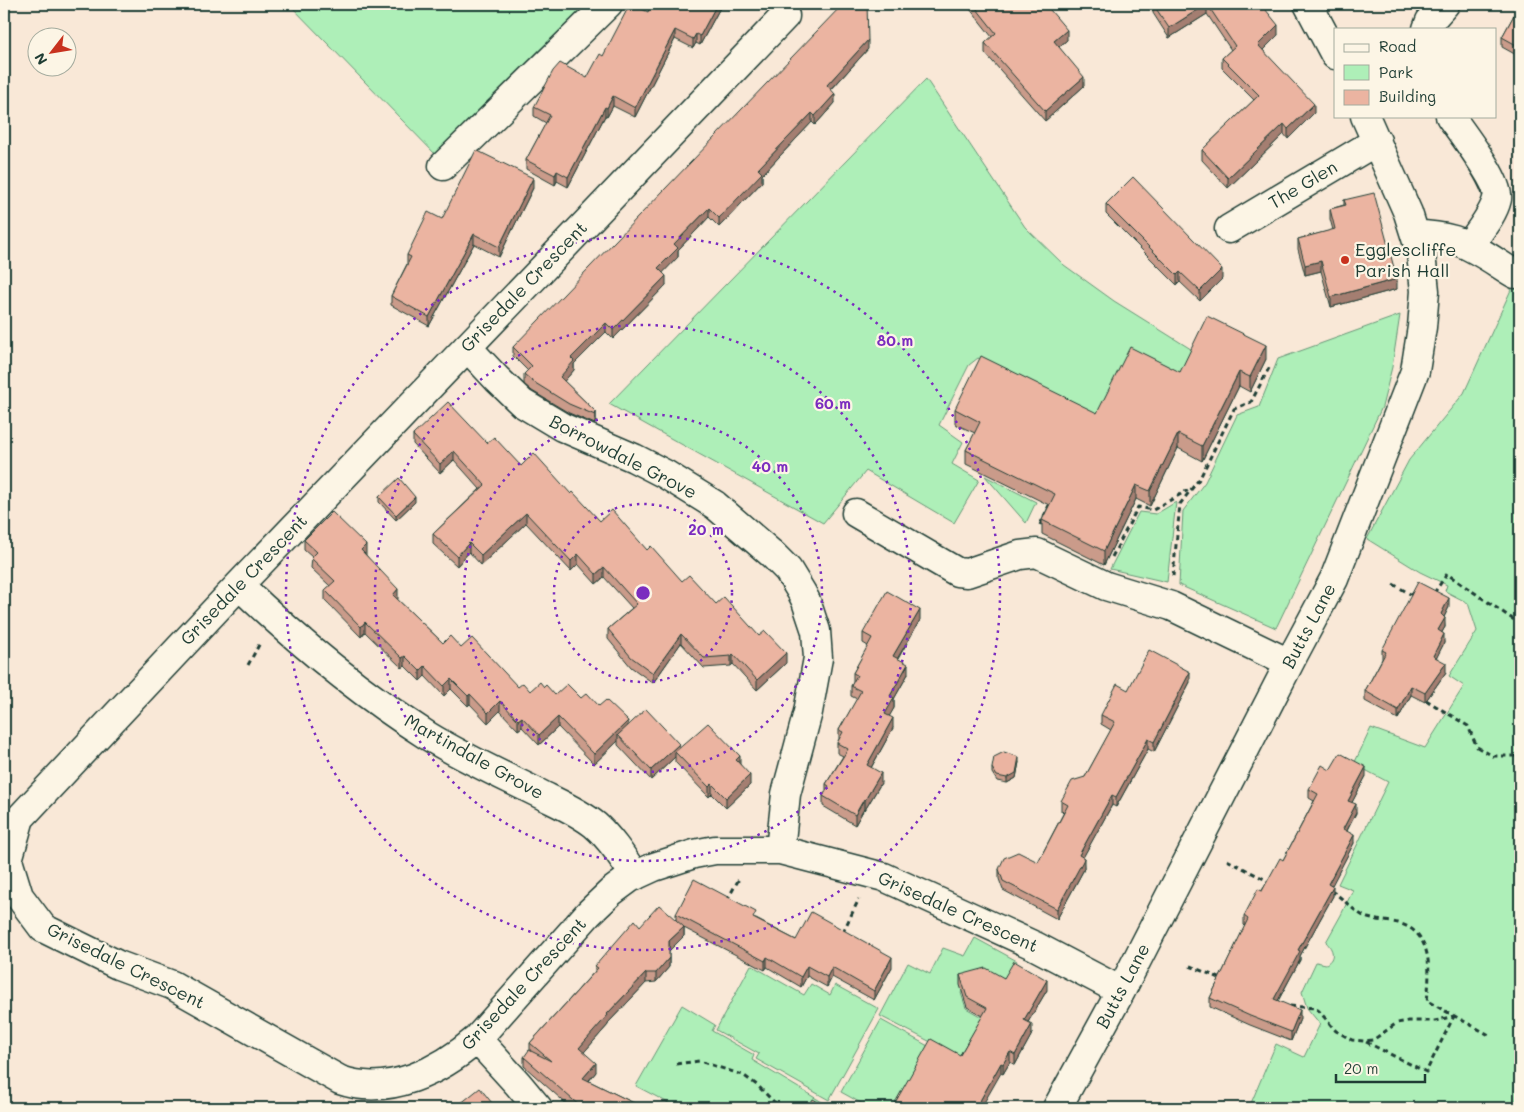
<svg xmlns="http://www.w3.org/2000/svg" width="1524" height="1112" viewBox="0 0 1524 1112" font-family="Mali,sans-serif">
  <rect width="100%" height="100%" fill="#f9e8d7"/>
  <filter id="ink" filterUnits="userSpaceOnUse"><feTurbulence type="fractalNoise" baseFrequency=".02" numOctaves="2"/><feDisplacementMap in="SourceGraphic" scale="10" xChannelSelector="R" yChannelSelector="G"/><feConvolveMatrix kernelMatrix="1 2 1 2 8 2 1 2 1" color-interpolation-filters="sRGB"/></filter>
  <g filter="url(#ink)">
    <path fill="#aeefb8" stroke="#669676" d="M 289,4 L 599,4 L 439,158 Z
      M 926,79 L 1025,227 L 1064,265 L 1114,301 L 1194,351 L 1218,378 L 1097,418 L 978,358 L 969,365 L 939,425 L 963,442 L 952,464 L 979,480 L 954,523 L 866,471 L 823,523 L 609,404 Z
      M 1520,270 L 1520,1108 L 1249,1108 L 1276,1044 L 1304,1057 L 1320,1024 L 1307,1008 L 1302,992 L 1316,962 L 1326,964 C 1336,958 1333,949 1326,942 L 1341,915 L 1353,890 L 1338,884 L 1388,782 L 1354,764 L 1371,728 L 1425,748 L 1464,686 L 1449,676 L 1477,631 L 1468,603 L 1445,591 L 1447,585 L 1420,572 L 1367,539 L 1409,460 L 1464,393 Z
      M 1400,315 L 1392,367 L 1382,407 L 1276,628 L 1179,585 L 1183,511 L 1205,482 L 1237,415 L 1259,407 L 1278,359 Z
      M 985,476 L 1036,502 L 1026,523 Z
      M 1176,502 L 1167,582 L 1110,569 L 1139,512 L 1156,514 Z
      M 975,938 L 1017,961 L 1003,985 L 968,980 L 961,993 L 966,1008 L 985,1019 L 962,1058 L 880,1016 L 908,963 L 930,974 L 943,948 L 965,956 Z
      M 751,965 L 804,995 L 811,984 L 830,995 L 835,985 L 879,1009 L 829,1100 L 756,1059 L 759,1054 L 716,1030 Z
      M 682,1005 L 715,1025 L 712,1031 L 754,1055 L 752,1060 L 832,1108 L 678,1108 L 636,1086 Z
      M 881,1020 L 928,1046 L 893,1108 L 870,1108 L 841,1092 Z"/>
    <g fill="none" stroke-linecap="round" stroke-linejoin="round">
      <defs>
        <path id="minor" d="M 1308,4 L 1335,55
          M 785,16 L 239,585 L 20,818 L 8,860 L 19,896 L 43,928 L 118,965 L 172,985 L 340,1080 C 389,1097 440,1071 477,1039 L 588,914 L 611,892 L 630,878 L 654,867 L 694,854 L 715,850 L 780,850 L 884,877 L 1035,946 L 1121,991
          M 1427,29 L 1430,21 L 1445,4
          M 1450,116 C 1461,132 1501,183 1497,199 C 1493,216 1478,232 1469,246
          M 443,166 L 608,4
          M 1229,229 L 1377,141
          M 1415,235 C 1428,235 1441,236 1454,240 C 1476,247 1495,262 1515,274
          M 467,347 L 497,379 L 522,403 L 562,427 L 634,458 L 665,474 L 715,505 L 773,555 L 788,570 L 802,593 L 806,601 L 816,631 L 818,658 L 808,712 L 786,794 L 780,850
          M 856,513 L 957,572 L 967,573 L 1020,555 L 1037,553 L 1106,586 L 1171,606 L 1289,663
          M 239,585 C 297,641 359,692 428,736 C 464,758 504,776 542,795 C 560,804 579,812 595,825 C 611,839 623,858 635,876
          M 477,1039 L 518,1084 L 538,1108
          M 1057,1108 L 1121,991 L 1294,654 L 1334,579 L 1415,371 L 1422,327 L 1425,291 L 1421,254 L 1408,213 L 1365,116"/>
      </defs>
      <use href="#minor" stroke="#1f3d34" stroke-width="31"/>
      <path stroke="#1f3d34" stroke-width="3" stroke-dasharray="5 4" stroke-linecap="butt" d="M 1040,525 L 1050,503
        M 1112,557 L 1138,507 L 1153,510 L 1188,490
        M 1173,576 L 1180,504 L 1200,478 L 1234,409 L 1251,402 L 1269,368
        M 1393,584 L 1412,595 L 1413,593
        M 1434,593 L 1447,574 L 1520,624
        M 248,665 L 260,643
        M 1426,700 L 1468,726 L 1477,747 L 1493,756 L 1520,756
        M 1227,860 L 1268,881 L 1268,880
        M 1331,891 C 1344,898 1354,913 1368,918 C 1378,921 1389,921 1398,923 C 1434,932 1430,973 1427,1001 L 1491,1036
        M 727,900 L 739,879
        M 843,932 L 859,899
        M 1190,966 L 1222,979
        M 1290,1006 L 1315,1008 L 1319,1011 L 1336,1031 L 1352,1040 L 1364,1041 L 1373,1040 L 1397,1023 L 1408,1021 L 1435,1021 L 1454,1016
        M 1366,1042 L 1426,1072 L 1454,1016
        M 676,1064 L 699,1061 L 743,1075 L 757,1085 L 774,1102 L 788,1108"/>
      <use href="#minor" stroke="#fcf5e5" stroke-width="28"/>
    </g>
    <path fill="#ca9b8a" stroke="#1f3d34" d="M 651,4 L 722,4 L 700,45 L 696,43 L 693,48 L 675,39 L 635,117 L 613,106 L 607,117 L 605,116 L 568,187 L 557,181 L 555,185 L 526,169 L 526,160 L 546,123 L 534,116 L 534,107 L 587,78 L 603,56 L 648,12 Z
      M 813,4 L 826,4 L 820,10 Z
      M 966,4 L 1045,4 L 1067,40 L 1059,47 L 1084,86 L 1045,121 L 985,53 L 985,43 L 992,37 Z
      M 1153,4 L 1261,4 L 1278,35 L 1263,50 L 1314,113 L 1288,139 L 1284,134 L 1228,188 L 1202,160 L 1202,150 L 1254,100 L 1222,68 L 1222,58 L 1231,50 L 1207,14 L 1169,38 L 1153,13 Z
      M 1520,4 L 1520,57 L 1502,47 L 1502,37 Z
      M 868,49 L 831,90 L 835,103 L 815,125 L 812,122 L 762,175 L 762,182 L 719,227 L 709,217 L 678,250 L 678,257 L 662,273 L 666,285 L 613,339 L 606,332 L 574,364 L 574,370 L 564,381 L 596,412 L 596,422 L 595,424 L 569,413 L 532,391 L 524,384 L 524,374 L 528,371 L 513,356 L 513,347 Z
      M 533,188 L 499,257 L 474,244 L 429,326 L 391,305 L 391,296 L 407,264 L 407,255 L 442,219 Z
      M 1344,200 L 1397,289 L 1331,307 L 1321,271 L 1305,275 L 1298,249 L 1298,239 L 1333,230 L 1330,219 L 1330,209 L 1344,205 Z
      M 1106,204 L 1222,279 L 1200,301 L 1180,282 L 1177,285 L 1106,214 Z
      M 1266,359 L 1250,392 L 1239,386 L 1202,461 L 1178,448 L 1150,506 L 1136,499 L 1104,565 L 1042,534 L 1042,520 L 1049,505 L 966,464 L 966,450 L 975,433 L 955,424 L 955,409 L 1097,413 L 1180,372 Z
      M 413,435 L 487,443 L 521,466 L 571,494 L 600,521 L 647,550 L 682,581 L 716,604 L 759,636 L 786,663 L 757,690 L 733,664 L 731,666 L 704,668 L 681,643 L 653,683 L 631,667 L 608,639 L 608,629 L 632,608 L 604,577 L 596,584 L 578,564 L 571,571 L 526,523 L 481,565 L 469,552 L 457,566 L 433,544 L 433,534 L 480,489 L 454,460 L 440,473 L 413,444 Z
      M 379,497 L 415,502 L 396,520 L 379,502 Z
      M 304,540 L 366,555 L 398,600 L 443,643 L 461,648 L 518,687 L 530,691 L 544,687 L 555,695 L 581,698 L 599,706 L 628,726 L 679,749 L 740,764 L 750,785 L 726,808 L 712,794 L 709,797 L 675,762 L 675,757 L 651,780 L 618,745 L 618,741 L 594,764 L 558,727 L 539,745 L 522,727 L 518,730 L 500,711 L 488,723 L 470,704 L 468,706 L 451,689 L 444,696 L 425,676 L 420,681 L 405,666 L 402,668 L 365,632 L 361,637 L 325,600 L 325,590 L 330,586 L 311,568 L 312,557 L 304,550 Z
      M 1449,607 L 1444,617 L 1445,627 L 1442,632 L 1444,643 L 1436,658 L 1446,672 L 1425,702 L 1411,695 L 1398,719 L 1365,701 L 1365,691 L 1382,659 L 1382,650 Z
      M 920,620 L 898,659 L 908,674 L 894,699 L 894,708 L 889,716 L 893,728 L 871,768 L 881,783 L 865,810 L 864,809 L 855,825 L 823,806 L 823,796 L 826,791 L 826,784 L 843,756 L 837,753 L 837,743 L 839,739 L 839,730 L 857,699 L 851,696 L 851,686 L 853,683 L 853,673 L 868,646 L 863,643 L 863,633 Z
      M 1190,682 L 1154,752 L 1148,749 L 1116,807 L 1112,805 L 1083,857 L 1084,868 L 1083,871 L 1057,919 L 1003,890 L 999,879 L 999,869 L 1038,862 L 1064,812 L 1061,811 L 1061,801 L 1085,777 L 1111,730 L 1101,724 L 1101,715 L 1128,690 Z
      M 1019,762 L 1016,778 L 1007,783 L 997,781 L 992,773 L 992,768 Z
      M 1330,770 L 1366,776 L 1352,802 L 1356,813 L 1347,831 L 1354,843 L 1331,886 L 1333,896 L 1300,956 L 1300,960 L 1278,1001 L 1300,1019 L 1291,1041 L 1250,1025 L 1210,1007 L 1210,998 L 1245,926 L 1244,925 L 1244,916 L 1283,860 L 1314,801 L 1309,798 L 1309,789 Z
      M 676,914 L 756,919 L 796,940 L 892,967 L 874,1000 L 832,977 L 827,987 L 807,976 L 801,987 L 767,967 L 765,970 L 684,928 L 684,936 L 669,951 L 669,967 L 656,982 L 646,983 L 608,1023 L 608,1025 L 584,1052 L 596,1072 L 589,1081 L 644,1108 L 571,1108 L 524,1066 L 524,1057 L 530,1051 L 530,1043 L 595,971 L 595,966 L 640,926 L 676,920 Z
      M 960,975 L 1004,978 L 1047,990 L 1028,1022 L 1032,1034 L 1015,1065 L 1010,1062 L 1003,1074 L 960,1055 L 983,1016 L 967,1007 L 960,985 Z"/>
    <path fill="#a47e71" stroke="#1f3d34" d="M 717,4 L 722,4 L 700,45 L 700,36 Z
      M 820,4 L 826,4 L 820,10 Z
      M 1207,4 L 1207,14 L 1169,38 L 1169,28 Z
      M 1278,25 L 1278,35 L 1258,55 L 1258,45 Z
      M 675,30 L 675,39 L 635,117 L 635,108 Z
      M 1067,30 L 1067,40 L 1054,51 L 1054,41 Z
      M 696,34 L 696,43 L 693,48 L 693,39 Z
      M 868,40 L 868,49 L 827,94 L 827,85 Z
      M 1084,77 L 1084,86 L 1045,121 L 1045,111 Z
      M 835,94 L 835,103 L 815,125 L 815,116 Z
      M 613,96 L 613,106 L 607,117 L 607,108 Z
      M 1314,104 L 1314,113 L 1288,139 L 1288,129 Z
      M 605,107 L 605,116 L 568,187 L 568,177 Z
      M 812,113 L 812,122 L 762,175 L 762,182 L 719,227 L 719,218 L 758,169 Z
      M 1284,124 L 1284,134 L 1228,188 L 1228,178 Z
      M 557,171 L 557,181 L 555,185 L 555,175 Z
      M 533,178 L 533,188 L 499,257 L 499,247 Z
      M 709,208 L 709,217 L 678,250 L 678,257 L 658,278 L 658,268 L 674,244 Z
      M 474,234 L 474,244 L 429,326 L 429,317 Z
      M 1321,261 L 1321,271 L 1305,275 L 1305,265 Z
      M 1222,269 L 1222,279 L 1200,301 L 1200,291 Z
      M 1180,272 L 1180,282 L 1177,285 L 1177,275 Z
      M 666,276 L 666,285 L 613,339 L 613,330 Z
      M 1397,279 L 1397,289 L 1331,307 L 1331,297 Z
      M 606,323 L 606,332 L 574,364 L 574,370 L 560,386 L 560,377 L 571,358 Z
      M 1266,345 L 1266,359 L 1250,392 L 1250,377 Z
      M 1239,372 L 1239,386 L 1202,461 L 1202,446 Z
      M 596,412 L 596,422 L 595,424 L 595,415 Z
      M 1178,434 L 1178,448 L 1150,506 L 1150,491 Z
      M 454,451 L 454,460 L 440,473 L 440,464 Z
      M 1136,485 L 1136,499 L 1104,565 L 1104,551 Z
      M 415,497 L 415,502 L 396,520 L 396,515 Z
      M 526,513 L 526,523 L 481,565 L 481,555 Z
      M 469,543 L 469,552 L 457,566 L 457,556 Z
      M 366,545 L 366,555 L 361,550 Z
      M 578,554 L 578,564 L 571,571 L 571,561 Z
      M 604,567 L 604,577 L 596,584 L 596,574 Z
      M 398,589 L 398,599 L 393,605 L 393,595 Z
      M 1449,598 L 1449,607 L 1441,623 L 1441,614 Z
      M 920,610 L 920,620 L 893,666 L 893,656 Z
      M 1445,618 L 1445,627 L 1438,639 L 1438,630 Z
      M 365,622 L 365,632 L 361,637 L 361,627 Z
      M 681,634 L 681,643 L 653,683 L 653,673 Z
      M 1444,634 L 1444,643 L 1433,665 L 1433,656 Z
      M 786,653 L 786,663 L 757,690 L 757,680 Z
      M 733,654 L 733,664 L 731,666 L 731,656 Z
      M 405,656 L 405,666 L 402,668 L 402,658 Z
      M 1446,663 L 1446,672 L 1425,702 L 1425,693 Z
      M 908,664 L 908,674 L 894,699 L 894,708 L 885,724 L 885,714 L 890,696 Z
      M 425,666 L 425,676 L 420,681 L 420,671 Z
      M 1190,672 L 1190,682 L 1154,752 L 1154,742 Z
      M 451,679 L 451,689 L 444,696 L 444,686 Z
      M 1411,686 L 1411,695 L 1398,719 L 1398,710 Z
      M 470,694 L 470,704 L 468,706 L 468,696 Z
      M 500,701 L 500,711 L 488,723 L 488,713 Z
      M 522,717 L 522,727 L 518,730 L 518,720 Z
      M 558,717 L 558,727 L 539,745 L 539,735 Z
      M 893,718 L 893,728 L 867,775 L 867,765 Z
      M 628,721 L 628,731 L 618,735 L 618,741 L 594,764 L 594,754 Z
      M 1148,739 L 1148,749 L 1116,807 L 1116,797 Z
      M 679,744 L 679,754 L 675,752 L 675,757 L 651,780 L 651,770 Z
      M 740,756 L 740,766 L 736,760 Z
      M 1019,757 L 1019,762 L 1016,778 L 1007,783 L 1007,778 Z
      M 1366,767 L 1366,776 L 1348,810 L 1348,801 Z
      M 881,773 L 881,783 L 865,810 L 865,800 Z
      M 750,775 L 750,785 L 726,808 L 726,798 Z
      M 712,784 L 712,794 L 709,797 L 709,787 Z
      M 1112,795 L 1112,805 L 1079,865 L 1079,855 Z
      M 864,799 L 864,809 L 855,825 L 855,815 Z
      M 1356,804 L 1356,813 L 1343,838 L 1343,829 Z
      M 1354,835 L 1354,843 L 1328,893 L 1328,884 Z
      M 1084,858 L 1084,868 L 1083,871 L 1057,919 L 1057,909 Z
      M 1333,887 L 1333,896 L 1300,956 L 1300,960 L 1274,1008 L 1274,999 L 1298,950 Z
      M 684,927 L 684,936 L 669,951 L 669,941 Z
      M 767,957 L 767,967 L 765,970 L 765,961 Z
      M 892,957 L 892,967 L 874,1000 L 874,991 Z
      M 669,958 L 669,967 L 656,982 L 656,973 Z
      M 807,966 L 807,976 L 801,987 L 801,977 Z
      M 832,967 L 832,977 L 827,987 L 827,977 Z
      M 646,973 L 646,983 L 608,1023 L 608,1025 L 579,1058 L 579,1048 L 607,1014 Z
      M 1047,980 L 1047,990 L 1024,1029 L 1024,1020 Z
      M 1300,1010 L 1300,1019 L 1291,1041 L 1291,1032 Z
      M 1032,1024 L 1032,1034 L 1015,1065 L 1015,1055 Z
      M 1010,1052 L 1010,1062 L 1003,1074 L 1003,1064 Z
      M 596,1063 L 596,1072 L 583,1087 L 583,1078 Z
      M 1001,1063 L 1001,1073 L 981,1108 L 976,1108 Z"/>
    <path fill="#ebb4a1" stroke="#1f3d34" d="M 630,4 L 632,4 L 648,12 L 651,4 L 717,4 L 700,36 L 696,34 L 693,39 L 675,30 L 635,108 L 613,96 L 607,108 L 605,107 L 568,177 L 557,171 L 555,175 L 526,160 L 550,115 L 534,107 L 553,71 L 560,63 L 587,78 L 600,54 L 603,56 Z
      M 843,4 L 867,4 L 868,40 L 827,85 L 835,94 L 815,116 L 812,113 L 758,169 L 762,173 L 719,218 L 709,208 L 674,244 L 678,248 L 658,268 L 666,276 L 613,330 L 606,323 L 571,358 L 574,361 L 560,377 L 596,412 L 595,415 L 569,404 L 532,381 L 524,374 L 532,366 L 513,347 Z
      M 973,4 L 1045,4 L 1067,30 L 1054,41 L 1084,77 L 1045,111 L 985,43 L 996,33 Z
      M 1153,4 L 1261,4 L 1278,25 L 1258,45 L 1314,104 L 1288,129 L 1284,124 L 1228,178 L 1202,150 L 1259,95 L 1222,58 L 1235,46 L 1207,4 L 1169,28 Z
      M 1520,4 L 1520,47 L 1502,37 Z
      M 476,150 L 533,178 L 499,247 L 474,234 L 429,317 L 391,296 L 411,257 L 407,255 L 428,212 L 442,219 Z
      M 1133,177 L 1222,269 L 1200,291 L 1180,272 L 1177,275 L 1106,204 Z
      M 1374,193 L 1397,279 L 1331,297 L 1321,261 L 1305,265 L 1298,239 L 1335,229 L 1330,209 L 1346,205 L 1344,200 Z
      M 1207,316 L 1266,345 L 1250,377 L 1239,372 L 1202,446 L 1178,434 L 1150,491 L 1136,485 L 1104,551 L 1042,520 L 1055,494 L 966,450 L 980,422 L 955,409 L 981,356 L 1097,413 L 1130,347 L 1180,372 Z
      M 448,402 L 487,443 L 494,437 L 521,466 L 534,453 L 571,494 L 573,492 L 600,521 L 612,510 L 647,550 L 651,546 L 682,581 L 689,575 L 716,604 L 724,597 L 759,636 L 765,631 L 786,653 L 757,680 L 733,654 L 731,656 L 704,658 L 681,634 L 653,673 L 631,657 L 608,629 L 637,604 L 604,567 L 596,574 L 578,554 L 571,561 L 526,513 L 481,555 L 469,543 L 457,556 L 433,534 L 485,485 L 454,451 L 440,464 L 413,435 Z
      M 399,478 L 415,497 L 396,515 L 379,497 Z
      M 332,512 L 366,545 L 361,550 L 398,589 L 393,595 L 443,643 L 450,636 L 461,648 L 472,638 L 518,687 L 523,683 L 530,691 L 540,682 L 544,687 L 546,685 L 555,695 L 567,684 L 581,698 L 587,693 L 599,706 L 606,700 L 628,721 L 594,754 L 558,717 L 539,735 L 522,717 L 518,720 L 500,701 L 488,713 L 470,694 L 468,696 L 451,679 L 444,686 L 425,666 L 420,671 L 405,656 L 402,658 L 365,622 L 361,627 L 325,590 L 335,581 L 311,558 L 317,552 L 304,540 Z
      M 1418,582 L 1449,598 L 1441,614 L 1445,618 L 1438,630 L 1444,634 L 1433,656 L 1446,663 L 1425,693 L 1411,686 L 1398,710 L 1365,691 L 1386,652 L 1382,650 Z
      M 887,591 L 920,610 L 893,656 L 908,664 L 890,696 L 894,698 L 885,714 L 893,718 L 867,765 L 881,773 L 865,800 L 864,799 L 855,815 L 823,796 L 829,786 L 826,784 L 848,749 L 837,743 L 843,732 L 839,730 L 861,691 L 851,686 L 857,675 L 853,673 L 872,638 L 863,633 Z
      M 1149,650 L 1190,672 L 1154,742 L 1148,739 L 1116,797 L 1112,795 L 1079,855 L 1084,858 L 1083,861 L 1057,909 L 1003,881 L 999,869 L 1004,858 L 1018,852 L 1038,862 L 1068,805 L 1061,801 L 1072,781 L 1085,777 L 1115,722 L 1101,715 L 1117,684 L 1128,690 Z
      M 646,709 L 679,744 L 651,770 L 618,735 Z
      M 708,723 L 740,756 L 736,760 L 750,775 L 726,798 L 712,784 L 709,787 L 675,752 Z
      M 1004,752 L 1019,757 L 1016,773 L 1007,778 L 997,776 L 992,768 L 994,757 Z
      M 1340,753 L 1366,767 L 1348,801 L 1356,804 L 1343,829 L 1354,835 L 1328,884 L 1333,887 L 1298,950 L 1300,951 L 1274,999 L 1300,1010 L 1291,1032 L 1250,1016 L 1210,998 L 1248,919 L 1244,916 L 1258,889 L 1262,891 L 1280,858 L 1283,860 L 1318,794 L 1309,789 L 1322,765 L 1330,770 Z
      M 694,879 L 756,912 L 753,918 L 796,940 L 811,912 L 892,957 L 874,991 L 832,967 L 827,977 L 807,966 L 801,977 L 767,957 L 765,961 L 676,914 Z
      M 659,905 L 684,927 L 669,941 L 669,958 L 656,973 L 646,973 L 607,1014 L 608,1015 L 579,1048 L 596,1063 L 583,1078 L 644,1108 L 581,1108 L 581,1107 L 524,1057 L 529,1050 L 551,1061 L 530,1043 L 598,968 L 595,966 L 635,920 L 640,926 Z
      M 1014,961 L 1047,980 L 1024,1020 L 1032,1024 L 1015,1055 L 1010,1052 L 1003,1064 L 1001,1063 L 976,1108 L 892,1108 L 931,1039 L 960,1055 L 987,1008 L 967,997 L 960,975 L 986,968 L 1004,978 Z
      M 480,1088 L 496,1108 L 455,1108 Z
      M 813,1099 L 828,1108 L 807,1108 Z"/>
  </g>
  <g fill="none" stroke="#7b2cbf" stroke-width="2.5" stroke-dasharray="2.5 5">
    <circle cx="643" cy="593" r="89"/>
    <circle cx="643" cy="593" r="179"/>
    <circle cx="643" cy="593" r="268"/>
    <circle cx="643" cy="593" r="357"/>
  </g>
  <circle fill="#c8321e" stroke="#fcf5e5" stroke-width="2" cx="1345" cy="260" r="5"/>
  <g text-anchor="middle" stroke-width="4.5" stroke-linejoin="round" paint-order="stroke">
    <g font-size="18" fill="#1f3d34" stroke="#fcf5e5">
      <text transform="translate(1303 185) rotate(-31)" y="6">The Glen</text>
      <text transform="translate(524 287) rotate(-46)" y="6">Grisedale Crescent</text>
      <text transform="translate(623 457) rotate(27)" y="6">Borrowdale Grove</text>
      <text transform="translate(244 580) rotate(-46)" y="6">Grisedale Crescent</text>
      <text transform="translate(1309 626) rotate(-62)" y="6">Butts Lane</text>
      <text transform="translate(474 757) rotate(29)" y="6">Martindale Grove</text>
      <text transform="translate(958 912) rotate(24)" y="6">Grisedale Crescent</text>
      <text transform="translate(126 966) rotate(26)" y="6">Grisedale Crescent</text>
      <text transform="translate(524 984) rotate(-47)" y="6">Grisedale Crescent</text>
      <text transform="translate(1123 986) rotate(-62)" y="6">Butts Lane</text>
    </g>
    <g font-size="18" fill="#1f3d34" stroke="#fcf5e5" text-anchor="start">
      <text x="1355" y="256">Egglescliffe<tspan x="1355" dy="21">Parish Hall</tspan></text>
    </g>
  </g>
  <circle cx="643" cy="593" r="8" fill="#7b2cbf" stroke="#fcf5e5" stroke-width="2.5"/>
  <g font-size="15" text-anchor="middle" font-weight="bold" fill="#7b2cbf" stroke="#fcf5e5" stroke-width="4.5" stroke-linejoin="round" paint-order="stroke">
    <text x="895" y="346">80 m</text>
    <text x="833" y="409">60 m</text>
    <text x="770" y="472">40 m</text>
    <text x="706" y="535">20 m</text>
  </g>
  <rect width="1524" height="1112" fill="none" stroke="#fcf5e5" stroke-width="20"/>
  <rect x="10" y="10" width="1504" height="1092" fill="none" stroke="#1f3d34" stroke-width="2" filter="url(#ink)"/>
  <rect x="1334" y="28" width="162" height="90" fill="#fcf5e5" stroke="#a4ab9e"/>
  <rect x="1344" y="44" width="25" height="8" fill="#fcf5e5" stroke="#a4ab9e"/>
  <text x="1379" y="52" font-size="15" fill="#1f3d34">Road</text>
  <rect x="1344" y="65" width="25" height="15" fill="#aeefb8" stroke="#a4ab9e"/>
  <text x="1379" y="78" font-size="15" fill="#1f3d34">Park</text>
  <rect x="1344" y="90" width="25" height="15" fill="#ebb4a1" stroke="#a4ab9e"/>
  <text x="1379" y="102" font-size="15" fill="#1f3d34">Building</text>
  <g transform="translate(52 52) rotate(239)"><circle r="24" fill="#fcf5e5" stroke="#a4ab9e"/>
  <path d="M0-4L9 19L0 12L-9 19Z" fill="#c8321e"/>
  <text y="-8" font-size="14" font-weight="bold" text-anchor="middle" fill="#1f3d34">N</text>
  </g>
  <path d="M1336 1074v8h89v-8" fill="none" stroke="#1f3d34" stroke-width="2.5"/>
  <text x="1344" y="1074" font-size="15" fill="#1f3d34" stroke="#fcf5e5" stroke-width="4" paint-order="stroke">20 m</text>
</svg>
